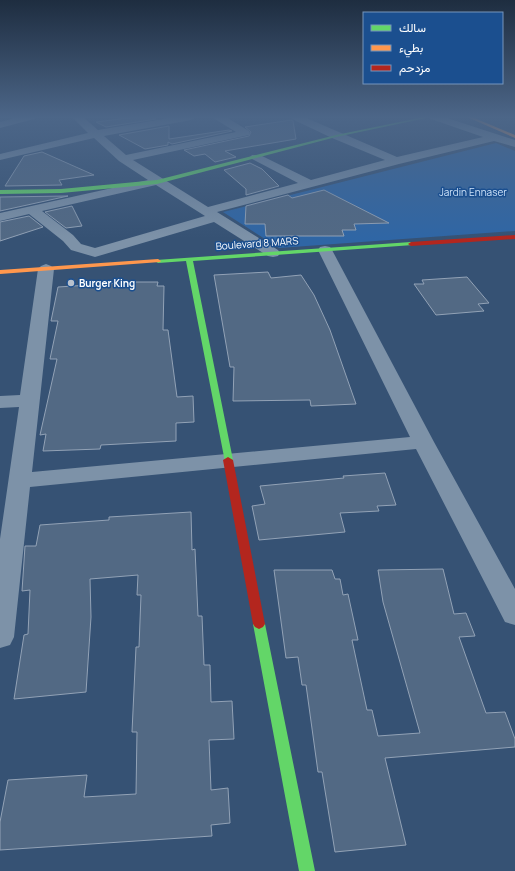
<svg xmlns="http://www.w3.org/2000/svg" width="515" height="871" viewBox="0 0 515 871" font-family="Manrope,Vazirmatn,sans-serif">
  <rect width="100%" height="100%" fill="#365274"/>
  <path fill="#2f66a5" d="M 496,143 L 515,151 L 515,231 L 279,248 L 223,212 Z"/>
  <path fill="#526984" stroke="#92a2b6" d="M 136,117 L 153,117 L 156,119 L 106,127 L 96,122 Z
    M 291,120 L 293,121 L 296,139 L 225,151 L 236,157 L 215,162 L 205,154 L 194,156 L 184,150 L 249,136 L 251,132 L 245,127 Z
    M 169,126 L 169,139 L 229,130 L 232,131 L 172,144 L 168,142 L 168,145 L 145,149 L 119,135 Z
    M 42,152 L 94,175 L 59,180 L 62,185 L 5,186 L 24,156 Z
    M 250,163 L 262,169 L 279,186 L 246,195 L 246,189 L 224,170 Z
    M 324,190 L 389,223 L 354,224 L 356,230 L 342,230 L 344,236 L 266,236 L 265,224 L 245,224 L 246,206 L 288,195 L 292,198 Z
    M 67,196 L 68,196 L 0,211 L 0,197 Z
    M 72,206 L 82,226 L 66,228 L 45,212 Z
    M 29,216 L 43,227 L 0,241 L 0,222 Z
    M 268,272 L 271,278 L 301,275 L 314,295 L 330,330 L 356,404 L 311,406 L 310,400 L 233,401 L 234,367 L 230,367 L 214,275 Z
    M 467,277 L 489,303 L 478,304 L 484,311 L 436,315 L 414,284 L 424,284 L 422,280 Z
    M 136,282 L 158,282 L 157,286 L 164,286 L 163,330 L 168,330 L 177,397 L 193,396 L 194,422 L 176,423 L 176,441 L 101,445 L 100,449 L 43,451 L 46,434 L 40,435 L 57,359 L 50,359 L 58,321 L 51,321 L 58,287 Z
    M 385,473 L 396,505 L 377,506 L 379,511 L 340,513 L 345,532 L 259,540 L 252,506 L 265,504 L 260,486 L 344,478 L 343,476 Z
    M 191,512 L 192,550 L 195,549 L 198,616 L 202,616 L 204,665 L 210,665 L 211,702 L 232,701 L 234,739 L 209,740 L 211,790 L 228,788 L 230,823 L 211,825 L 212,836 L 0,850 L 0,822 L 8,780 L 87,775 L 84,797 L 136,794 L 137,732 L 132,732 L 136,647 L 139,647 L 141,595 L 137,595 L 138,575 L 90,579 L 91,617 L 86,692 L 14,699 L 24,635 L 28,634 L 30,590 L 22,591 L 25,546 L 36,546 L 40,525 L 109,520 L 109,517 Z
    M 443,569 L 454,614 L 466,613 L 475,636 L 459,637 L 486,713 L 505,712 L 515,739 L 515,747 L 385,758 L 406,845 L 335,852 L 322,772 L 318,772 L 306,685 L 302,685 L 298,657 L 286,658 L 274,570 L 332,570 L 335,579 L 340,579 L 343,595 L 348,594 L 358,640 L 352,640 L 367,710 L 372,710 L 378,736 L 420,733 L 383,602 L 378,570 Z"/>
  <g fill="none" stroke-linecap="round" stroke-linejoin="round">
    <path fill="#7d92a8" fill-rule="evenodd" d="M 19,117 L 35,117 L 34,119 L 0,128 L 0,122 Z
      M 72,117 L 83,117 L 98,130 L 175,117 L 196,117 L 191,120 L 104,136 L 126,155 L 236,132 L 215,119 L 214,117 L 226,117 L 249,131 L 250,133 L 249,135 L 133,160 L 208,207 L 298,183 L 252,159 L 250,157 L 252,155 L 260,155 L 311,180 L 385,160 L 332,138 L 292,119 L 291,117 L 304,117 L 397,157 L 483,137 L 431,119 L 430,117 L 444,117 L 515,140 L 515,147 L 494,141 L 399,164 L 217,212 L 278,250 L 280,253 L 278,256 L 273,257 L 268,256 L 214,222 L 95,257 L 71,250 L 63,241 L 29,214 L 0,221 L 0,213 L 148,180 L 119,161 L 94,138 L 0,160 L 0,154 L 88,133 ZM 156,185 L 205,216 L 95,248 L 81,244 L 73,235 L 42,211 Z
      M 325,246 L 330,247 L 332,250 L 434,442 L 515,589 L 515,625 L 505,622 L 416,449 L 30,487 L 14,637 L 10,645 L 0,648 L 0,539 L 19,407 L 0,408 L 0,396 L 20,395 L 38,269 L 41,266 L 46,264 L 51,266 L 54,269 L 32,472 L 410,437 L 318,250 L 320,247 Z"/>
    <path fill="#63d668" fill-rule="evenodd" d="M 424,117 L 431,117 L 336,137 L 157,184 L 61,193 L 0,194 L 0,190 L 61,189 L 157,180 L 336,135 Z
      M 411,242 L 413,243 L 413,245 L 193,261 L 233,460 L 231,462 L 225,462 L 186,261 L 158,263 L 155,261 L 156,260 Z
      M 259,619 L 263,621 L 265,624 L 315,871 L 299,871 L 253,624 L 255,621 Z"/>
    <path fill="#ff974d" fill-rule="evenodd" d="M 467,117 L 472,117 L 515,135 L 515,138 Z
      M 158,259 L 161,261 L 160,262 L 0,274 L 0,270 Z"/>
    <path fill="#b3261e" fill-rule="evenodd" d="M 515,235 L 515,239 L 411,246 L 408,244 L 411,242 Z
      M 228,457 L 233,460 L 265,624 L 263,627 L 259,629 L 255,627 L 253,624 L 223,460 Z"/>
  </g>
  <linearGradient id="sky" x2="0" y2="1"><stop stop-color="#1e2d40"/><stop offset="0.49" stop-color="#4c6688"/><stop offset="1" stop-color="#4c6688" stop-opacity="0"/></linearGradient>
  <rect width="515" height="239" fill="url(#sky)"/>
  <circle fill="#b9c2ce" stroke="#1b4f8f" stroke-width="1.5" cx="71" cy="283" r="4"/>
  <g text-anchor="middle" stroke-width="3" stroke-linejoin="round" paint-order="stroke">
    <g font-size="10" fill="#cfe3fa" stroke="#1b4f8f">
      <text x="473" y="196">Jardin Ennaser</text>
    </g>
    <g font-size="10" fill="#fff" stroke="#1b4f8f">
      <text transform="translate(257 243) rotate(-4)" y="4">Boulevard 8 MARS</text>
    </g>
    <g font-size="10" font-weight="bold" fill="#fff" stroke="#1b4f8f" text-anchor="start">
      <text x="79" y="287">Burger King</text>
    </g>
  </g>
  <rect x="363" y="12" width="140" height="72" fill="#1b4f8f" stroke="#7695bc"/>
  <rect x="371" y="25" width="20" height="6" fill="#63d668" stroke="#7695bc"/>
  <text x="399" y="32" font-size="12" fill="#ffffff">سالك</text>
  <rect x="371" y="45" width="20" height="6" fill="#ff974d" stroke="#7695bc"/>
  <text x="399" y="52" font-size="12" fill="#ffffff">بطيء</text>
  <rect x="371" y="65" width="20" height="6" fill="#b3261e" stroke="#7695bc"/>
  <text x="399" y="72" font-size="12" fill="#ffffff">مزدحم</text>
</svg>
